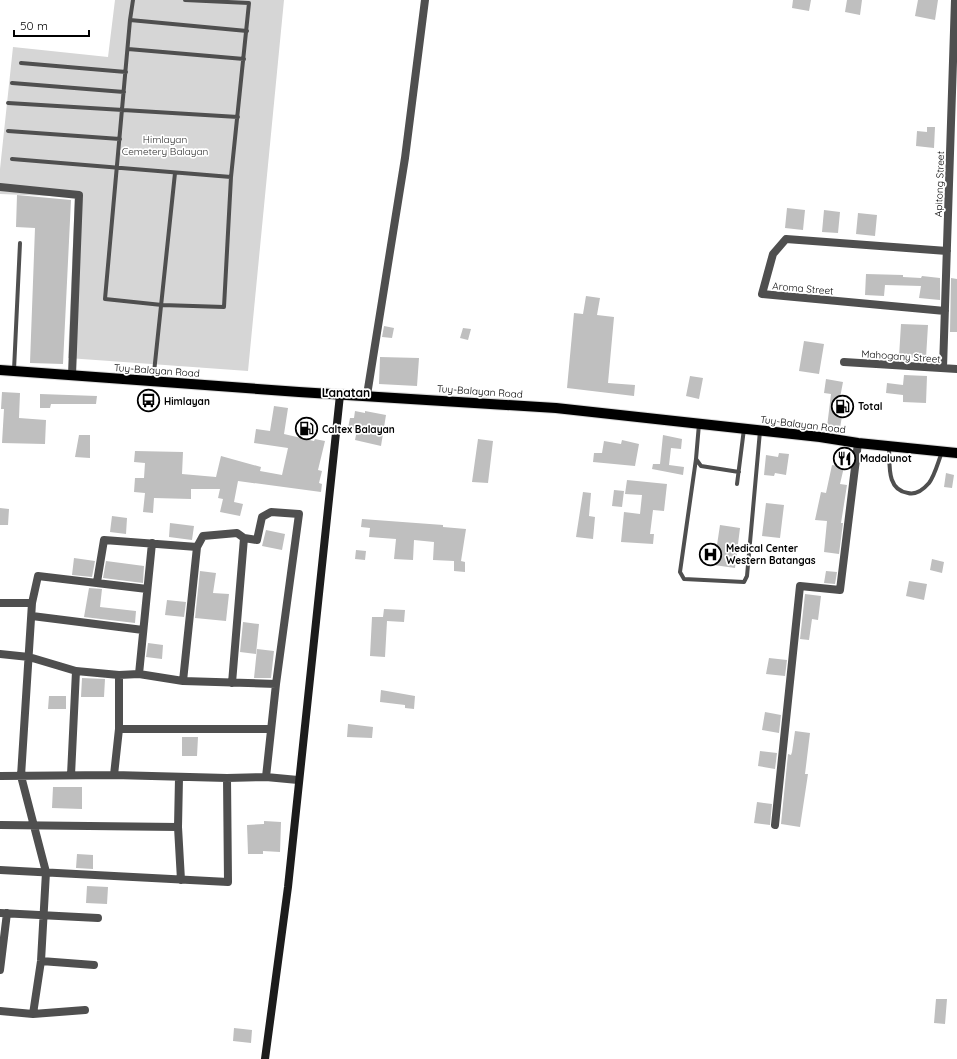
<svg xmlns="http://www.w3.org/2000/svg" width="957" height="1059" viewBox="0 0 957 1059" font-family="Quicksand,sans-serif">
  <rect width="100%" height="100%" fill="#fff"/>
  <path fill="#d6d6d6" d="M 115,0 L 284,0 L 248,371 L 68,358 L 75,197 L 0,194 L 0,169 L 13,47 L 108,57 Z"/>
  <path fill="#bfbfbf" d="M 793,0 L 811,0 L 809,11 L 792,8 Z
    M 847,0 L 862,0 L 860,15 L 845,12 Z
    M 918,0 L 938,0 L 935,20 L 915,16 Z
    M 927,127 L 935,127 L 934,148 L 916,146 L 917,131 L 927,132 Z
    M 17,195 L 71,200 L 63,364 L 30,363 L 35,228 L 16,227 Z
    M 787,208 L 805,210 L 803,230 L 785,228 Z
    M 824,210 L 840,212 L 838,233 L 822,232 Z
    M 858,213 L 877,215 L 875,236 L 856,234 Z
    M 866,274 L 903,275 L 903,277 L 921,278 L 922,276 L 940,278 L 940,300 L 919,298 L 921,286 L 885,285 L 884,296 L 865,295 Z
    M 951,278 L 957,279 L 957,332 L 950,332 Z
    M 586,296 L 600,298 L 597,315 L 614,317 L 608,383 L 635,385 L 634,396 L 567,388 L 574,313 L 583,314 Z
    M 901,324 L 928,325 L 926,358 L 899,357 Z
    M 384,326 L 394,328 L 392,338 L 382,337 Z
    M 463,328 L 471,329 L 468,340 L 460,338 Z
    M 804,341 L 824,344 L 819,374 L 799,371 Z
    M 380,357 L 419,358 L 417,386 L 379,384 Z
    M 904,375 L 927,376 L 926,403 L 903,402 L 903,395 L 886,393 L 887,383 L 903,385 Z
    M 690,376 L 703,378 L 699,399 L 686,396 Z
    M 826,379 L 843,382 L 839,403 L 844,404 L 840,428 L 827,427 L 831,394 L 824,393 Z
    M 2,392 L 20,393 L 19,418 L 46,420 L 45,444 L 2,443 L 4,409 L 1,409 Z
    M 40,394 L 97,396 L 96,404 L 51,404 L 50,408 L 40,408 Z
    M 274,406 L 288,408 L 284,434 L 314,441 L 315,439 L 325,441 L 318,470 L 322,471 L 319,483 L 322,484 L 321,492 L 238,481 L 234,502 L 243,504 L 240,516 L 220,512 L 223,499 L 218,498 L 220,489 L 191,489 L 191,499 L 154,498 L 153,513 L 143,512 L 145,493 L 134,492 L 135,478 L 144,478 L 145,463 L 134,462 L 135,451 L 183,452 L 182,474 L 216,477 L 221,456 L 261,467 L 260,471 L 282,475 L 288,448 L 254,443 L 256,429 L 270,431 Z
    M 355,411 L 365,413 L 365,411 L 386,415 L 381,446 L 355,440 L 357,430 L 348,428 L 350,418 L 354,418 Z
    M 79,435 L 90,435 L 90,458 L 75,457 Z
    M 663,435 L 682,439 L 681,449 L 671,448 L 669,465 L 684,467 L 683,475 L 652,469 L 653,464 L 660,464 Z
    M 478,439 L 493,441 L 488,483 L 472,482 Z
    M 622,440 L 639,444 L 635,466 L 593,462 L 594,453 L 602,453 L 604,441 L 621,444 Z
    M 779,453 L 789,454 L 786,475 L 775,473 L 774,476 L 764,475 L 766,455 L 778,457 Z
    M 832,465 L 844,467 L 840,484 L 847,485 L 841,523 L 843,523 L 839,554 L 824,552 L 827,521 L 815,520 L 821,492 L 826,493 Z
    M 946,473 L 954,475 L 952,488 L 944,487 Z
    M 627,480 L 667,484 L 664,511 L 653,510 L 650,534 L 654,534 L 653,544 L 621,542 L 624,512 L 640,514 L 642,495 L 625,494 Z
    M 614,490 L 624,491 L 622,507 L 612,506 Z
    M 583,492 L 591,493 L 589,516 L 595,517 L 593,539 L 576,537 Z
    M 766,503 L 784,505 L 780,538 L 762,536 Z
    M 0,508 L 9,509 L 8,525 L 0,525 Z
    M 112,516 L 127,518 L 126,534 L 110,532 Z
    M 362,519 L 443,525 L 443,527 L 466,529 L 461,561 L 465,562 L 465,572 L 454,571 L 454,561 L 433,560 L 434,542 L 414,540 L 413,560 L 394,559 L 396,539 L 369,537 L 370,528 L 361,527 Z
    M 170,523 L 194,526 L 192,540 L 169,537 Z
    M 720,525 L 740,528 L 735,568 L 714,565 Z
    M 266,530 L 285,534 L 282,550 L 262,546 Z
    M 356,550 L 366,551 L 365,560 L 355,559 Z
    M 74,558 L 95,561 L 92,577 L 72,575 Z
    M 932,559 L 944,562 L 942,573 L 930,570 Z
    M 106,561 L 144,566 L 143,583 L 103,578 Z
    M 200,571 L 216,573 L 213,593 L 229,594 L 226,621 L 195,618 Z
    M 826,571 L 837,572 L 835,584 L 824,583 Z
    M 909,581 L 927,584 L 924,600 L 906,596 Z
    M 89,588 L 102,589 L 100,607 L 136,611 L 135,623 L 84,617 Z
    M 805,594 L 821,596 L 818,620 L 812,619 L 809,640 L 800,639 Z
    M 167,600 L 186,602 L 184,617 L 165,615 Z
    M 384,609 L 405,610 L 404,622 L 387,621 L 385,657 L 370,656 L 372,617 L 383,617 Z
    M 243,622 L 259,624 L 256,654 L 240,652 Z
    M 148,643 L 163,645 L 162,659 L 146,657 Z
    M 257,649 L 274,651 L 271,678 L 254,678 Z
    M 769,658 L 787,660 L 785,676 L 766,674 Z
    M 82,678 L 105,679 L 104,697 L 81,697 Z
    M 381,690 L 415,696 L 414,709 L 405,708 L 405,705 L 380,702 Z
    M 49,696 L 66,696 L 66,709 L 48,709 Z
    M 765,712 L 781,715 L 779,733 L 762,730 Z
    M 348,724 L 373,727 L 372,738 L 347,737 Z
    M 795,731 L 810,733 L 805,774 L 808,774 L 800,827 L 781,824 L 788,754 L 791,755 L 792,752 Z
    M 182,737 L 198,737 L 197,756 L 182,756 Z
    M 760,751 L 777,753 L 775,769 L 758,766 Z
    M 53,787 L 82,787 L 82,809 L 52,808 Z
    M 757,802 L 772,804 L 770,825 L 754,823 Z
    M 264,821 L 281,822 L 280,852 L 263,851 L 263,854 L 248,854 L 247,825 L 264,824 Z
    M 77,854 L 93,855 L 93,869 L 76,868 Z
    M 87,886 L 108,887 L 107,904 L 86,903 Z
    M 936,999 L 947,999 L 945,1024 L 934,1023 Z
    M 234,1028 L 252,1030 L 251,1043 L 233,1041 Z"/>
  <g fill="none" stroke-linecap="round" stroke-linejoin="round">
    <defs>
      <path id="primary" d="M 0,370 L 299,392 L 556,408 L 820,437 L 858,443 L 957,453"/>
    </defs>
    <use href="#primary" stroke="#dbdbdb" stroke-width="12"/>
    <path stroke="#4f4f4f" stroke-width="4" d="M 185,0 L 249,3 L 231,177 L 224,307 L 162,305 L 105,299 L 130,20 L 247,31
      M 130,20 L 133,0
      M 128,49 L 244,59
      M 21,63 L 126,72
      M 12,83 L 124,92
      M 8,103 L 238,117
      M 8,131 L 120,139
      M 12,159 L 231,177
      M 14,370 L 20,243
      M 153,382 L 175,173
      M 699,424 L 696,459 L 701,466 L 739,472
      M 889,447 C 890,464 886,490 908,493 C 916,495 923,490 929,483 C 935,475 938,462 942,452
      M 696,459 L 680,572 L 684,579 L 744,582 L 747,576 L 760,431
      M 737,484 L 744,429"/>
    <path stroke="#4f4f4f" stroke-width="8" d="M 0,187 L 79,195 L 72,375
      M 945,311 L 762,294 L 773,254 L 786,239 L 947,251
      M 844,362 L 957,369
      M 943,368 L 955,0
      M 367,395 L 405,158 L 425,0
      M 244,538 L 257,540 L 262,517 L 271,512 L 299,514 L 276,684 L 266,777
      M 97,582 L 104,540 L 197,547
      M 0,603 L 32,603 L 21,776 L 46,872 L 41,961 L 33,1014
      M 32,603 L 38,576 L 147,589
      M 32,616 L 143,630
      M 0,654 L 29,657 L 76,671 L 119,675 L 139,674 L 183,681 L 276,684
      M 139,674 L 152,543
      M 183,681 L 197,547 L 203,536 L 237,533 L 244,538 L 232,683
      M 119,729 L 271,729
      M 71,775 L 76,671
      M 114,775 L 119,729 L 119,675
      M 0,776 L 114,775 L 227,778 L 266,777 L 298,780
      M 179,778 L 178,827 L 181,880
      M 0,825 L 178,827
      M 775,825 L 800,586 L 840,590 L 858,443
      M 0,870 L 228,882 L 227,778
      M 0,913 L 98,918
      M 41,961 L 94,965
      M 0,970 L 7,913
      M 0,1011 L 33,1014 L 85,1010"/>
    <path stroke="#1c1c1c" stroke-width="8" d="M 265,1059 L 288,887 L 340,395"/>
    <use href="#primary" stroke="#000" stroke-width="10"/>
  </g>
  <defs>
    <symbol id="bus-ring" viewBox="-11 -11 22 22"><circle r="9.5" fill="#fff" stroke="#000" stroke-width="1.5"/><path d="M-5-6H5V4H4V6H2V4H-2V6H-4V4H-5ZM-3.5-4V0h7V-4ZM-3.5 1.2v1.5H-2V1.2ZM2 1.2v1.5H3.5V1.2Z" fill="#000"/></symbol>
    <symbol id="fuel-ring" viewBox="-11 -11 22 22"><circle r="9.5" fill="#fff" stroke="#000" stroke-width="1.5"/><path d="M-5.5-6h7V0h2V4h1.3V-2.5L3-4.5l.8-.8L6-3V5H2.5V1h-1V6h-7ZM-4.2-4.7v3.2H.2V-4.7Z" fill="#000"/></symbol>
    <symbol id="restaurant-ring" viewBox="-11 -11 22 22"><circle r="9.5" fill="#fff" stroke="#000" stroke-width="1.5"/><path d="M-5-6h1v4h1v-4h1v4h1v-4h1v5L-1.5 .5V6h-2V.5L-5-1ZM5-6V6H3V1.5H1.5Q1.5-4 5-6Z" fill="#000"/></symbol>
    <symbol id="hospital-ring" viewBox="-11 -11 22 22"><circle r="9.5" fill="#fff" stroke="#000" stroke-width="1.5"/><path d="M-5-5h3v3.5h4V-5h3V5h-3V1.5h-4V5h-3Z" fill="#000"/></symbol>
  </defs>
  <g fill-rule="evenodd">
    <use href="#bus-ring" x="136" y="388" width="25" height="25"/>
    <use href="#fuel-ring" x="830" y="394" width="25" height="25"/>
    <use href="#fuel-ring" x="294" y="416" width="25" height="25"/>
    <use href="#restaurant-ring" x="832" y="446" width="25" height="25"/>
    <use href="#hospital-ring" x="698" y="542" width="25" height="25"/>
  </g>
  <g text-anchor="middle" stroke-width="3.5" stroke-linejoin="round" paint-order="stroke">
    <g font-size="10" fill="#2d2d2d" stroke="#fff">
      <text x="165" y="143">Himlayan<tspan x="165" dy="12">Cemetery Balayan</tspan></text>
    </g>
    <g font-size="10" fill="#000" stroke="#fff">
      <text transform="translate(939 184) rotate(-88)" y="4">Apitong Street</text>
      <text transform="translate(803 288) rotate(5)" y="4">Aroma Street</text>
      <text transform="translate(901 356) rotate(4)" y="4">Mahogany Street</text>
      <text transform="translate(157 370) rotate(4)" y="4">Tuy-Balayan Road</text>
      <text transform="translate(480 391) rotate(4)" y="4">Tuy-Balayan Road</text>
      <text transform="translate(803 424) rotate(7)" y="4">Tuy-Balayan Road</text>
    </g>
    <g font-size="10" font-weight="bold" fill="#000" stroke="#fff" text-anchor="start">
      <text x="164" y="405">Himlayan</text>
      <text x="858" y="410">Total</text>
      <text x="322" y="433">Caltex Balayan</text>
      <text x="860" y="462">Madalunot</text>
      <text x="726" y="552">Medical Center<tspan x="726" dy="12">Western Batangas</tspan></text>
    </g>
    <g font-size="12" font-weight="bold" fill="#000" stroke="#fff">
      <text x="346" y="397">Lanatan</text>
    </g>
  </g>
  <path d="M14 30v6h75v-6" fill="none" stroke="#000000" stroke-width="2"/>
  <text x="20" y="30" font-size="12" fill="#000000" stroke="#ffffff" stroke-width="3" paint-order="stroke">50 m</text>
</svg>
